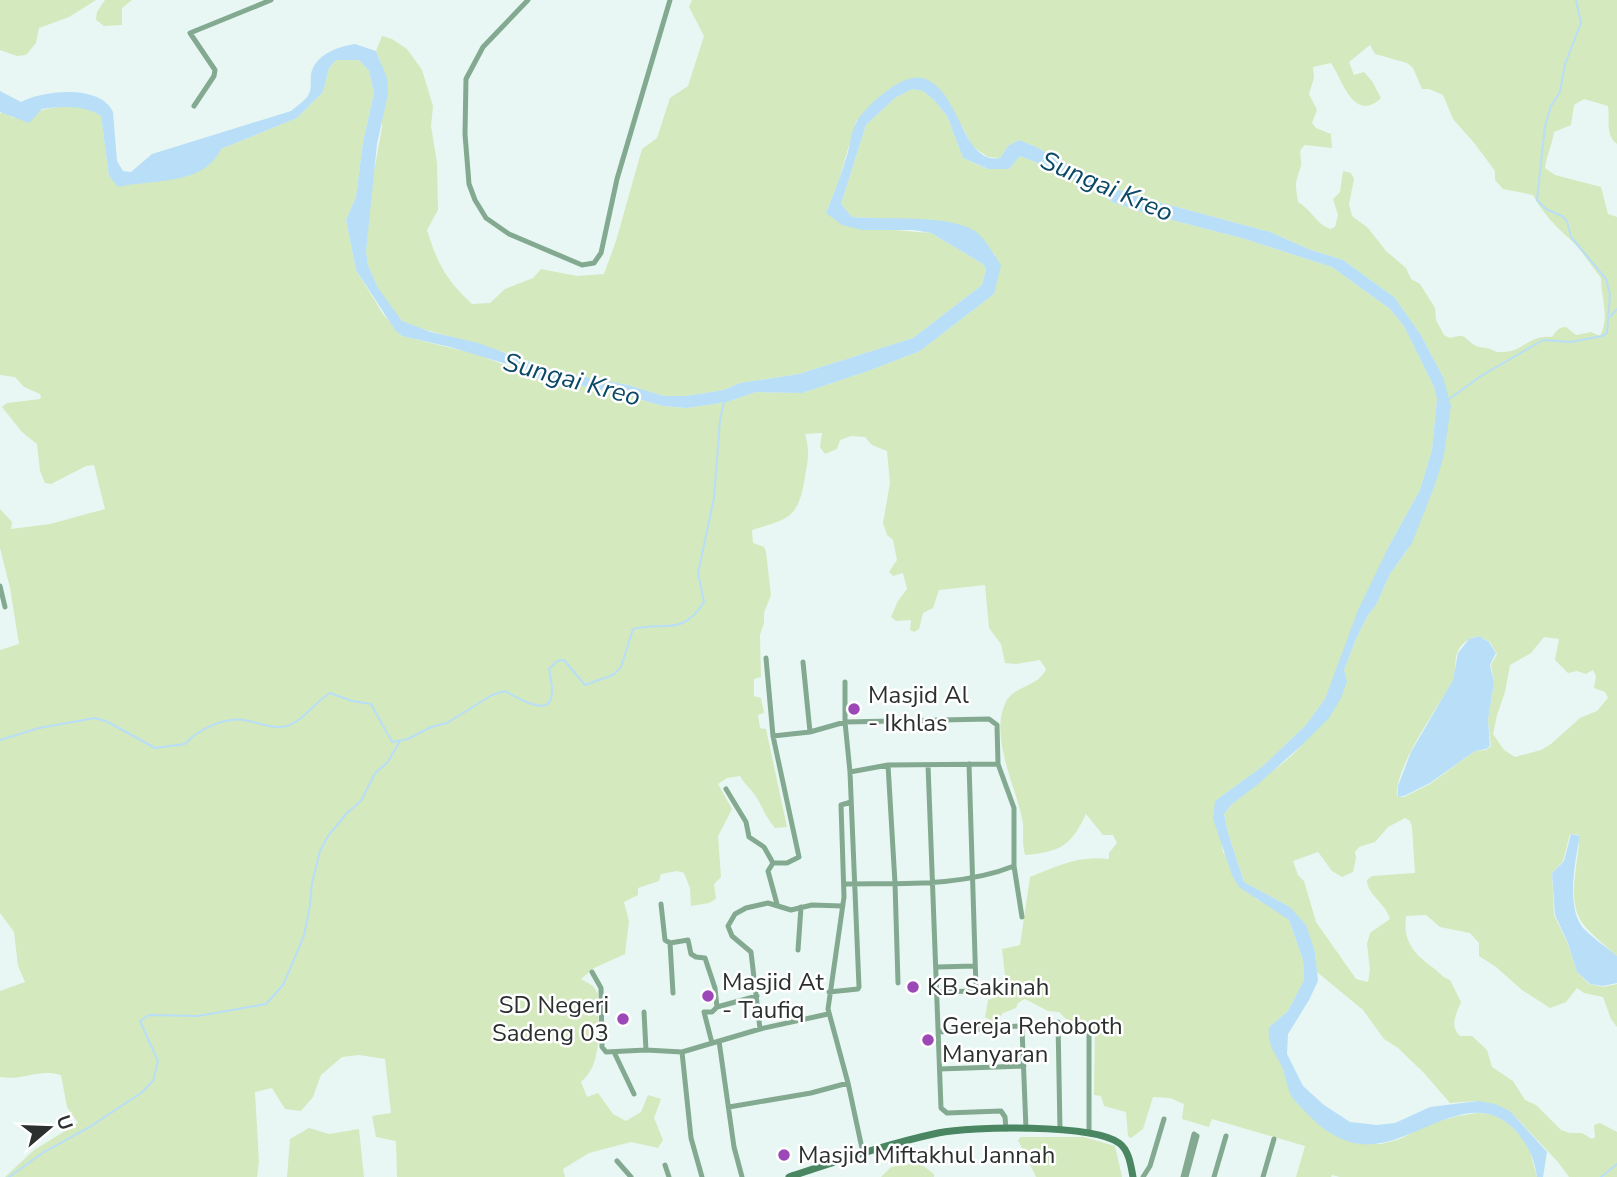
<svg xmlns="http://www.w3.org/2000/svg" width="1617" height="1177" viewBox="0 0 1617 1177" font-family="'Nunito Sans',sans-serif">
  <rect width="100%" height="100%" fill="#e9f7f4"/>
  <path fill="#d4e9bd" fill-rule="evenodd" d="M 0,0 L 96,0 L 69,17 L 39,28 L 36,43 L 26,55 L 17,56 L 0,50 Z
    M 105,0 L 132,0 L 122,8 L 122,25 L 104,26 L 96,20 L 97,12 Z
    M 692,0 L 1617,0 L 1617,144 C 1605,136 1610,120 1608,106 L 1584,99 L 1574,105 L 1571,125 L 1554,132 C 1552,145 1547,154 1545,168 L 1555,175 L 1601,187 L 1608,214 L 1617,217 L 1617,956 C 1580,923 1569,920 1576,867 C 1577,857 1580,844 1579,835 L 1570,834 L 1563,861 L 1552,873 L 1554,915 L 1567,942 L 1577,972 L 1589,984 L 1603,987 L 1617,984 L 1617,1027 L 1611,1019 L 1603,997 L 1584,993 L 1577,988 L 1566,1002 L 1550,1008 L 1522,990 L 1496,967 L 1479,956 L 1479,943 L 1470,933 L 1440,927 L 1426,915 L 1406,916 C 1403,941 1413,953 1432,967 C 1439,972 1442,977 1450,980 L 1461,1002 C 1456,1015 1449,1025 1460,1036 L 1472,1036 L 1487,1050 L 1492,1067 L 1513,1081 L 1525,1100 L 1536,1105 L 1561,1130 L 1570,1133 L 1582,1133 L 1592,1139 L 1595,1137 L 1594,1125 L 1600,1123 L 1617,1132 L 1617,1177 L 1569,1177 L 1558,1162 L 1510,1111 L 1475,1101 L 1450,1103 L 1424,1073 L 1398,1048 L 1384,1039 L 1363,1010 L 1317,972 L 1315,952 L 1290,907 L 1244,882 L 1228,833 L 1224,814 C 1244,787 1279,771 1302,745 C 1319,726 1332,702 1346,681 L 1344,670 L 1356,639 L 1368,615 L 1376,605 L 1390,574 L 1408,549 L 1435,485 L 1443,377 L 1421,335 L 1394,297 L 1343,260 L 1311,250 L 1270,232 L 1132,195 L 1091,178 L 1036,147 L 1019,140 L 1008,146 L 1000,158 L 988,157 L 973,147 L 963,128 L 928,81 L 913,78 L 856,121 L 839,180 L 826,213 L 894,230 L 931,233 L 983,264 L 986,269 L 982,285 L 913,338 L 799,374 L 740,383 L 724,390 L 686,396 L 664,396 L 628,385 L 555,371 L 504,352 L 416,327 L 402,321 L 390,308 L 378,288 L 368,265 L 366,252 L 372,183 L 382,127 L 381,63 L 376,51 L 382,36 L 392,39 L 407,49 L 422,70 L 433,106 L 431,126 L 437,163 L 438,210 L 427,230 C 437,263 446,280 472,304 L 490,303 L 505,289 L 533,278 L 541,269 L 577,276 L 604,274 L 616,241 L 642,149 L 657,138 L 670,98 L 688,86 L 704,36 L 689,7 ZM 1370,45 L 1375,54 L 1407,63 L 1413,68 L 1422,89 L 1429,89 L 1443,95 L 1453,119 L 1475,144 L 1495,171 L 1495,180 L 1503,189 L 1533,195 C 1542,213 1558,229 1573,242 C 1583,252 1592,267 1601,278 C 1601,298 1610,317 1600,336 L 1591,332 L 1576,335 L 1566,327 C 1559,327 1556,331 1552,337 C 1528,334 1524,353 1500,352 C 1494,352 1496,351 1490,349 C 1485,347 1479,348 1474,345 C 1462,336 1466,334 1450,338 L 1444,335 L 1436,320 L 1435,308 L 1420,284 L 1411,279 L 1406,268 L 1386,251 L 1368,228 L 1352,216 L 1349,204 L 1354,179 L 1351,173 L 1343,171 L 1340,192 L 1333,199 L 1338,215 L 1335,227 L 1330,229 C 1316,224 1311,209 1298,202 C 1295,182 1295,184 1301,166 C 1302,160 1299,155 1301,149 L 1305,145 L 1332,148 L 1331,134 L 1316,128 L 1312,123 L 1317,110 L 1309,94 L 1314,78 L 1313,67 L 1331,63 C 1342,79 1354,124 1381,98 L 1372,81 L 1364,72 L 1354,75 L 1349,62 ZM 1479,636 L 1490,642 L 1497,654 L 1491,665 L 1494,682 L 1488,720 L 1491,746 L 1486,750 L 1475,751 L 1430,784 L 1404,797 L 1398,797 C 1391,772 1439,706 1452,682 C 1458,670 1452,657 1461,646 C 1466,640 1472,637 1479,636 ZM 1544,637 L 1559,639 L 1555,660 L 1568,673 L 1577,671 L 1586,674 L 1593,670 L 1596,676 L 1594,688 L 1605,692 L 1608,698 L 1597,711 L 1580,718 L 1551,744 L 1541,750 L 1515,757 L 1504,750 L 1493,734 L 1497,715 L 1505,692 L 1510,665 L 1531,653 ZM 1405,818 L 1410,821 L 1412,827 L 1415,873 L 1372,876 L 1367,880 C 1367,895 1385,902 1390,919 L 1370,933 L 1367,944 L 1370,970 L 1368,982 L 1356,979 L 1316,922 L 1304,881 L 1298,875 L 1293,861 L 1318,852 L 1332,871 L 1342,877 L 1353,872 L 1356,858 L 1355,852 L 1359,847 L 1375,842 L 1388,827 Z
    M 349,59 L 359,60 L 369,71 L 374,93 L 363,142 L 356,197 L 346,220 L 356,270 L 383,314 L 402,336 L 476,354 L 502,364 L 523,369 L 538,378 L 610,391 L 663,406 L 687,408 L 727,402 L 756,392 L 802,393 L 868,371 L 920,351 L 994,294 L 995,255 L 986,246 L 870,218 L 852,217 L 841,204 L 866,125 L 895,98 L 912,89 L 923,91 L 934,100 L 947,116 L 963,158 L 987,169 L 1009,169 L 1020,156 L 1063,173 L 1115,203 L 1145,213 L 1245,239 L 1332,267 L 1390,309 L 1404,326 L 1434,387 L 1437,399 L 1432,450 L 1420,490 L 1389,546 L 1325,699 L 1305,726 L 1263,766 L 1215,801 L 1223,852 L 1256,899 L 1275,908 L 1289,920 L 1303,960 L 1304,980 L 1288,1011 L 1269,1027 L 1292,1097 L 1359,1144 L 1381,1144 L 1400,1139 L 1429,1124 L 1458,1116 L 1477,1113 L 1494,1114 L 1510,1125 L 1528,1144 L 1537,1177 L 1340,1177 L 1332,1175 L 1331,1177 L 1296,1177 L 1305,1146 L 1212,1119 L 1209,1127 L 1182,1119 L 1184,1104 L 1170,1098 L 1153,1097 L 1143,1129 L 1131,1138 L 1128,1136 L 1126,1112 L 1104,1106 L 1101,1096 L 1094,1095 L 1095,1032 L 1081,1022 L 1068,1021 L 1059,1012 L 1048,1011 L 1025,999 L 1018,1003 L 1016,1008 L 1003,1013 L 995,1023 L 985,1017 L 988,1000 L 1009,992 L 1005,975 L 1002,949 L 1020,945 L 1030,877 C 1057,866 1079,855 1109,859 L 1109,853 L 1117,843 L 1113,835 L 1103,835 L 1086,814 C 1071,846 1060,852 1025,855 C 1021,840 1025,831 1022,818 C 1015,785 989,735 1006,702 C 1013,686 1039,687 1046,669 L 1040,660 L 1016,664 L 1005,663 L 1001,644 L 989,628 L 985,585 L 939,590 L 933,608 L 923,613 L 919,629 L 914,632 L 910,630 L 911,620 L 896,621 L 891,617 L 898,601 L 907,589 L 903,573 L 893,576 L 889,572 L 897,560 L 893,540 L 887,535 L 883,523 L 890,483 L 887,451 L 872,445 L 865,437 L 851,436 L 840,440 L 837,449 L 825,454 L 820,447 L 822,433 L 805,434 C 810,452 808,459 805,477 C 798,519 790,518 752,530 L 753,543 L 764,547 L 766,552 L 771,595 L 764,613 L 764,623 L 760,635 L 761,677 L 754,679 L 754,696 L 761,698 L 764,713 L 758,715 L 760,728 L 766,729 L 787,827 L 775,828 C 767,819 763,809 757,798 C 753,791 745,785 740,776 L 727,778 L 718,784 L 732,809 L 718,836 L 721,877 L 714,884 L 716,899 L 709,903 L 691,906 L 690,888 L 684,873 L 677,871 L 661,874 L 659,881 L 638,888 L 638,895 L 624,902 L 629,921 L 625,954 L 594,968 L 581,979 L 593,986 L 598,994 C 597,1022 605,1062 581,1082 L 587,1097 L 598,1093 L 613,1114 L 626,1121 L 641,1112 L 648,1095 L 661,1099 L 654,1118 L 663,1140 L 658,1148 L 631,1142 L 589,1153 L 563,1169 L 565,1177 L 397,1177 L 396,1141 L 376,1137 L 372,1116 L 391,1113 L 385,1059 L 359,1055 L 342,1057 L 321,1075 L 313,1097 L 301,1111 L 285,1109 L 272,1088 L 255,1092 L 259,1162 L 257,1177 L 5,1177 L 34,1150 L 78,1123 L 67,1107 L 61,1075 C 39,1068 22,1081 0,1077 L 0,991 L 25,982 L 18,966 L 14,932 L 0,913 L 0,650 L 19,644 L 10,588 L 0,548 L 0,509 L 12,522 L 11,529 L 50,524 L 105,509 L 94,465 L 86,466 L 51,484 L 45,483 L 40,471 L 37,444 L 22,432 L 2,407 L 7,403 L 40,399 L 41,397 L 40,394 L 24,387 L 15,377 L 0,375 L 0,114 L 2,112 L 14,118 C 42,110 74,98 101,116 L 109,176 L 118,186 L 167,179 L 221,149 L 297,118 L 323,92 L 329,68 L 336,60 Z
    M 309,1128 L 329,1134 L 359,1129 L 364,1177 L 287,1177 L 290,1139 Z
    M 1021,1137 L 1084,1137 L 1115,1146 L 1122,1177 L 1036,1177 L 1018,1140 Z
    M 910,1164 L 922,1165 L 934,1174 L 934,1177 L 881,1177 L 891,1167 Z"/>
  <path fill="#b8def8" d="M 355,44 L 376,51 L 387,78 L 388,94 L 377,144 L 366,252 L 368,265 L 378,288 L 402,321 L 431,332 L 478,343 L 555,371 L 628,385 L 664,396 L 686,396 L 724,390 L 740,383 L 799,374 L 913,338 L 982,285 L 986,269 L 983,264 L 931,233 L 914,230 L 862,230 L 842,225 L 826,213 C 834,193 842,173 848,152 C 850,142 852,129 857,121 C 867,105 902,73 922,78 C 961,88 961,165 1000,158 L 1008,146 L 1019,140 L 1036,147 L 1091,178 L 1132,195 L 1270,232 L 1311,250 L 1343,260 L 1394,297 L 1421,335 L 1443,377 L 1451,406 L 1444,455 L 1435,485 L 1412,543 L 1390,574 L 1376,605 L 1368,615 L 1356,639 L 1344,670 L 1347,681 L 1341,698 L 1329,718 L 1302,745 L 1257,785 L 1232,804 L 1224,814 L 1228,833 L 1244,882 L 1290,907 L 1306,925 L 1315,952 L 1318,981 L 1309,1000 L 1288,1034 L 1287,1054 L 1303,1086 L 1324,1105 L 1350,1122 L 1377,1125 L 1395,1123 L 1430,1107 L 1478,1101 L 1495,1104 L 1510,1111 L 1547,1152 L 1543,1177 L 1537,1177 C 1534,1157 1528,1145 1515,1130 C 1470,1082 1412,1150 1361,1144 C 1336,1142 1315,1123 1299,1105 C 1297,1103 1294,1100 1292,1097 C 1287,1089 1286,1077 1282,1067 C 1278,1058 1270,1048 1269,1038 C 1268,1035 1269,1031 1269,1027 L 1288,1011 L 1304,980 L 1303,960 L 1289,920 L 1239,887 L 1232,875 L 1213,819 L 1215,801 L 1263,766 L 1305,726 L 1325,699 L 1358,610 L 1389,546 L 1420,490 L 1432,450 L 1437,399 L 1434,387 L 1404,326 L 1390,309 L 1332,267 L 1245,239 L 1145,213 L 1115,203 L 1063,173 L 1020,156 L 1009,169 L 988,169 L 963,158 L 947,116 L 934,100 L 923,91 L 912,89 L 895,98 L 866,125 L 841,204 L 852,217 C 884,220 949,214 975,231 C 985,238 994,255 1001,265 L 994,294 L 920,351 L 868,371 L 802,393 L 756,392 L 727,402 L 687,408 L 663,406 L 610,391 L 537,378 L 523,369 L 450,347 L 402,336 L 395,330 L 356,270 L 346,220 L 356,197 L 363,142 L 374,93 L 369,71 L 359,60 L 336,60 L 329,68 L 323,92 L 297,118 L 221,149 C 204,186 152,179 118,187 L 109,176 L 101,116 C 85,105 61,106 42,109 L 29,123 L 0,112 L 0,91 L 21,102 C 43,90 101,84 113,112 L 117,161 L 123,171 L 131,172 L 152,154 L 291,111 C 298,105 308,99 310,91 C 312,84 309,75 313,68 C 320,53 340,46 355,44 Z
    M 1479,636 L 1489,642 L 1496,653 L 1490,665 L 1494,682 L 1488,720 L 1490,746 L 1486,749 L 1475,751 L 1430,783 L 1404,796 L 1398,797 L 1398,786 L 1411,752 L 1453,680 L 1458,653 L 1469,639 Z
    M 1571,834 L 1580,836 C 1575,861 1566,907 1583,928 C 1593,938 1606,947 1617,956 L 1617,983 L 1603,986 L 1590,984 L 1577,972 L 1567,941 L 1555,915 L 1552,873 L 1564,861 Z"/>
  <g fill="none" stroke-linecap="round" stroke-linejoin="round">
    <path stroke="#b8def8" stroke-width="2" d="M 1611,316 L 1617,309
      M 1449,399 L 1481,376 L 1543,340 L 1571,342 L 1602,336 L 1607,333 L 1610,295 L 1606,279 L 1571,237 L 1567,221 L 1562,216 L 1546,209 L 1537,200 L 1545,126 L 1551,106 L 1560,92 L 1565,64 L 1581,23 L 1576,0
      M 0,740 L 39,728 L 95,718 L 108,722 L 155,748 L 185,744 C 197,730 224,717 244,720 C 257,722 273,730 287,726 C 303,721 316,701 330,693 L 352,701 L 371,704 L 392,742 L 408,739 L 431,727 L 447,723 L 492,695 L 505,691 C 515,696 547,717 551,698 C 554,690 550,677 549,669 L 557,661 L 564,660 L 585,685 L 613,675 L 621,667 L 633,629 C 665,621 682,637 704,602 L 698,573 L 714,498 L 720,420 L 724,402
      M 9,1177 L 44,1152 L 91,1126 L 141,1093 L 153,1081 L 158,1061 L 140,1021 L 149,1015 L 198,1016 L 266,1004 L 283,985 L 304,936 L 310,905 L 312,883 L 320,851 L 328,836 L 347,813 L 361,801 L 375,773 L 387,763 L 400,741
      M 1601,1177 L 1617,1164"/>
    <path stroke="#83aa91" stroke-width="5" d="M 528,0 L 483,47 L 466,79 L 465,134 L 469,184 L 475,200 L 486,218 L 509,234 L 582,265 L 594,263 L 601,253 L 617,179 L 670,0
      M 194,106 L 214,76 L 215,70 L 190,33 L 271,0
      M 0,586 L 5,607
      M 766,658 L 773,736 L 799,857 L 787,863 L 773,863 L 768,871 L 777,904
      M 803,662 L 810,732
      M 773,736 L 810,732 L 845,722 L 989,719 L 997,725 L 998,764 L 1014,808 L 1014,866 L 1022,917
      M 888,765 L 895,883 L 898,983
      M 928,765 L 941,1108 L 947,1113 L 1001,1111 L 1005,1117 L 1006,1129
      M 850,772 L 888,765 L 998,764
      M 726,789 L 746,822 L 749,837 L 764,847 L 773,863
      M 851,802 L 841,805 L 844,897 L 828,1009 L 848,1083 L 863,1153
      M 844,884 C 899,883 962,887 1014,866
      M 661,904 L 665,940 L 670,943 L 688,940 L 691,954 L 696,957 L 705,958 L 715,988 L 717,1007
      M 670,943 L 673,993
      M 798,950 L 801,907
      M 937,967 L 975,966
      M 592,972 L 601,988 L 602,1047 L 606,1052 L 646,1050 L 682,1052 L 760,1029 L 828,1014
      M 829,992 L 858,989 L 859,987 L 850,772 L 845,722 L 845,682
      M 938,992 L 973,991 L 976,988 L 969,764
      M 717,1007 L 757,996
      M 644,1012 L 646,1050
      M 1058,1022 L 1060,1130
      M 760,1029 L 751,952 L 732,936 L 728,926 L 735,914 L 746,908 L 768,903 L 791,910 L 812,905 L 842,906
      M 939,1032 L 1019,1026 L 1022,1028 L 1026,1129
      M 719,1041 L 734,1147 L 742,1177
      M 712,1043 L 704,1012 L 712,1012 L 717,1007
      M 614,1052 L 634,1094
      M 682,1052 L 691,1138 L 702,1177
      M 940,1069 L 1024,1066
      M 729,1107 L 811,1093 L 848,1083
      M 1089,1133 L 1089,1033
      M 617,1161 L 631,1177
      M 665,1165 L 669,1177
      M 1143,1177 L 1150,1166 L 1164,1119
      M 1183,1177 L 1194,1134 L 1197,1136
      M 1186,1177 L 1197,1136
      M 1214,1177 L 1226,1136
      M 1263,1177 L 1274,1139"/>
    <path stroke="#498661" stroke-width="7" d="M 789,1177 C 838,1161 887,1144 938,1133 C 971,1126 1093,1124 1119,1143 C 1129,1150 1131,1166 1133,1177"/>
  </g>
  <g fill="#9c48b6" stroke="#fff" stroke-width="2.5">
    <circle cx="854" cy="709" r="7"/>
    <circle cx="913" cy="987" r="7"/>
    <circle cx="708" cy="996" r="7"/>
    <circle cx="623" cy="1019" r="7"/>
    <circle cx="928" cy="1040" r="7"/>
    <circle cx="784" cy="1155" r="7"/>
  </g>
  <g text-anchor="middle" stroke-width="5" stroke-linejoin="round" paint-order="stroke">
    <g font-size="24" fill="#2b302f" stroke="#fff" text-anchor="start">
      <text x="868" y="703">Masjid Al<tspan x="868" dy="28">- Ikhlas</tspan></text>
      <text x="722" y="990">Masjid At<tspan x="722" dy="28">- Taufiq</tspan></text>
      <text x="927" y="995">KB Sakinah</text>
      <text x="609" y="1013" text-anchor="end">SD Negeri<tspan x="609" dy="28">Sadeng 03</tspan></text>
      <text x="942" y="1034">Gereja Rehoboth<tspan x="942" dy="28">Manyaran</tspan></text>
      <text x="798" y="1163">Masjid Miftakhul Jannah</text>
    </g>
    <g font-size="26" font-style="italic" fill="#0a4866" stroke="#fff">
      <text transform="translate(1107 186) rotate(23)" y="9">Sungai Kreo</text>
      <text transform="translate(572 379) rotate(15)" y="9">Sungai Kreo</text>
    </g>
  </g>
  <g transform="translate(49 1128) rotate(71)" stroke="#ffffff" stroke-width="5" paint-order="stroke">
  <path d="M0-5L12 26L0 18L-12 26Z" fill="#2b302f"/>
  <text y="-10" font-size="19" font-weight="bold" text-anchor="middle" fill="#2b302f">U</text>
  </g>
</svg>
